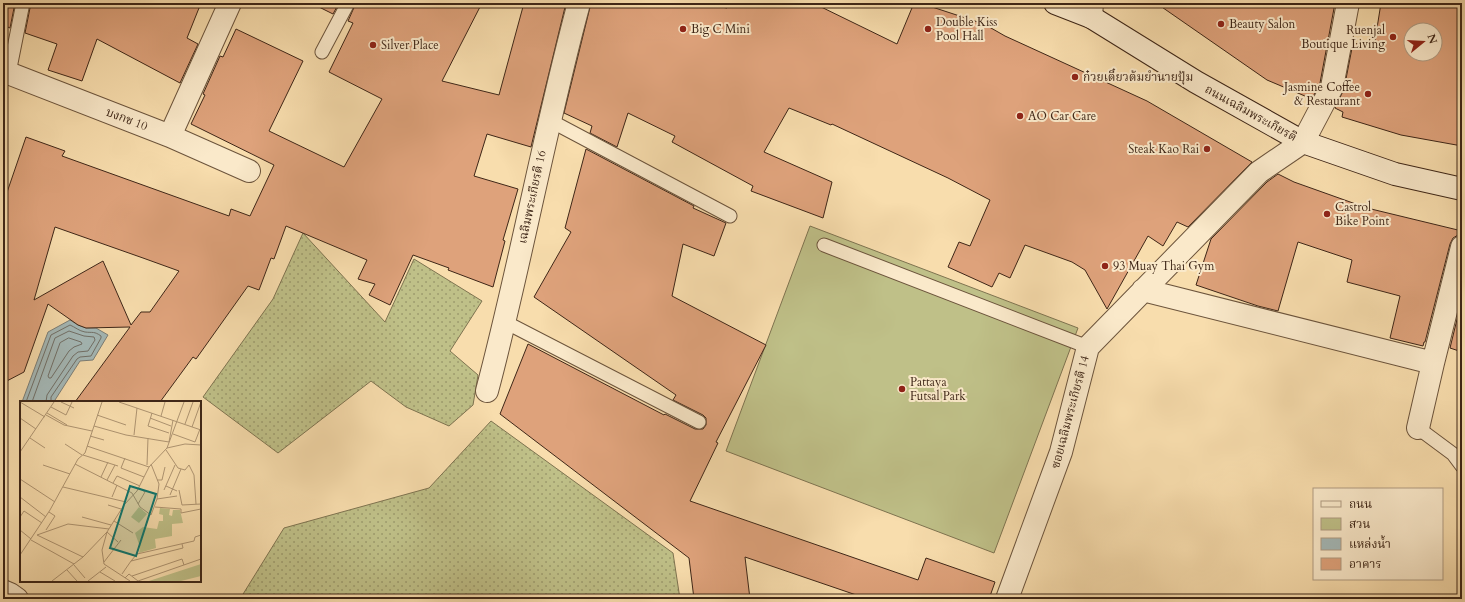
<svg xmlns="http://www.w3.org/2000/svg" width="1465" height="602" viewBox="0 0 1465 602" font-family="Cardo,'Noto Serif Thai',serif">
  <defs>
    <pattern id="grass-dots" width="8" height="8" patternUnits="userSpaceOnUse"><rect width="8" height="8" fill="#bfc088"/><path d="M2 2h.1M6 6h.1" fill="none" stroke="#9d9c6e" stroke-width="1.8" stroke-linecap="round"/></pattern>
  </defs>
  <rect width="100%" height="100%" fill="#f8ddad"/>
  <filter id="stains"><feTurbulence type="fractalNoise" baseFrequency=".005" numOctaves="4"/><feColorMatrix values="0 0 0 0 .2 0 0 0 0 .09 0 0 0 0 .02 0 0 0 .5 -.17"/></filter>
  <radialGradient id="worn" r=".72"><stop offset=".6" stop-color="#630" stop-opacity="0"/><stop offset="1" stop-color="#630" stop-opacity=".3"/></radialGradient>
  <path fill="url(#grass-dots)" stroke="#7e7350" d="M 303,233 L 385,322 L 414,259 L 482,301 L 450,351 L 478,375 L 473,405 L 449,426 L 406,407 L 371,381 L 278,453 L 203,397 L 273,299 Z
    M 491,421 L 673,553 L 680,599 L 240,599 L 284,528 L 429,488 Z"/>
  <path fill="#bfc088" stroke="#7e7350" d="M 810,226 L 1078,328 L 994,553 L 726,451 Z"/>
  <path fill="#a4b8b7" stroke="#7b7e77" d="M 70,320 L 78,325 L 86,328 L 96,328 L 108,335 L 93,360 L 80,361 L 55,400 L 55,402 L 22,402 L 48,332 Z"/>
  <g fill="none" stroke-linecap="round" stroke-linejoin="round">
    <path stroke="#716f67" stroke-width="1" d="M 69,338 L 81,342 L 82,344 L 74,347 L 69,351 L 51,378 L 49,378 L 48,376 L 60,343 Z
      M 26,402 L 51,335 L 70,325 C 75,327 79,331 85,332 C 93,333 94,331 101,336 L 101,338 L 91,356 L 80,357 L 77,359 L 51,397 L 51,402
      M 32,402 L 55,338 L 69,331 L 84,336 L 94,337 L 95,340 L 88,351 L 78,352 L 73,356 L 47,395 L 46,402"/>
  </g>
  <path fill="#dea27b" stroke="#3e2617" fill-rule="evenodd" d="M 3,3 L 15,3 L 10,28 L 3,25 Z
    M 31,3 L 201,3 L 187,38 L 198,44 L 180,83 L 97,39 L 82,81 L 48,70 L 57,44 L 25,33 Z
    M 311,3 L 339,3 L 333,14 Z
    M 356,3 L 482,3 L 442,81 L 499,95 L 524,3 L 566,3 L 531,147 L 487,134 L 474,176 L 518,189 L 503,240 L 505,241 L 493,287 L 448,270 L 449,268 L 413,255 L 390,305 L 369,295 L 375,284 L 358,279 L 367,260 L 286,226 L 274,259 L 271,258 L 259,290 L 248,286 L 196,359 L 193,357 L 160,402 L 75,402 L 130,327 L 86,328 L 78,325 L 48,304 L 24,372 L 3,383 L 3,204 L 26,137 L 65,151 L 62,156 L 229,216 L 231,209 L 250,216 L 274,165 L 191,124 L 205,95 L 203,94 L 220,56 L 223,57 L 236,29 L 303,61 L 269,131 L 344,167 L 382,99 L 329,72 L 353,23 L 348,21 ZM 55,227 L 143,258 L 179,271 L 150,312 L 141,312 L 131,325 L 103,261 L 34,300 Z
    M 591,3 L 700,3 L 727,8 L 728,3 L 813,3 L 897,44 L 914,3 L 920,3 L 984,24 L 1005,36 L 1147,101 L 1252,162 L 1188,227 L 1177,222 L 1163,246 L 1148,236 L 1107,309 L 1085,270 L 1072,262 L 1025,245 L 1010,278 L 999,273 L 992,287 L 948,267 L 959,242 L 970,246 L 990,200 L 948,178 L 832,124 L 831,125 L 789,108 L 764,152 L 832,182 L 823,218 L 751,191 L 753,186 L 672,142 L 675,136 L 628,113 L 617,147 L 590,133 L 592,126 L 564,113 Z
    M 1156,3 L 1335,3 L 1320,83 L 1312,99 L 1267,80 Z
    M 1381,3 L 1462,3 L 1462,146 L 1401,135 L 1342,117 L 1343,112 L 1335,108 L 1344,89 L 1353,43 L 1374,47 ZM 1411,30 L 1435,30 L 1435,54 L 1411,54 Z
    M 586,149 L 694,206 L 693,208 L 726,223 L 714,256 L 683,244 L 672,296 L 766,345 L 716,442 L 718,443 L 690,501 L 918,580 L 926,558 L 995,582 L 989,599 L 868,599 L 745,557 L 750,599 L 694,599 L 689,558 L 500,414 L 528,344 L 664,415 L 665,414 L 695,429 L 703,429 L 706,425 L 706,418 L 703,415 L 673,400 L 676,395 L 534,297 L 571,232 L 565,228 Z
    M 1278,174 L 1294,182 L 1367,208 L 1462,231 L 1462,235 L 1458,235 L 1453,238 L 1450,244 L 1425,342 L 1424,342 L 1423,346 L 1390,338 L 1400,296 L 1347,282 L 1352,260 L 1298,242 L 1278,311 L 1258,306 L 1196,285 L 1211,239 L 1267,182 Z
    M 1462,299 L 1462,352 L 1450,348 Z"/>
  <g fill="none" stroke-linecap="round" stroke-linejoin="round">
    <defs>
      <path id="lane" d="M 322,52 L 348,3
        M 9,73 L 23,3
        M 549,120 L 730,216
        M 824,245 L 1088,347
        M 505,322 L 699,422
        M 1418,428 L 1453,454 L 1462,466"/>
      <path id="street" d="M 1091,17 L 1092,3
        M 3,71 L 170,136 L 249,171
        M 170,136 L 230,3
        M 1143,290 L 1433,363 L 1462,247
        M 487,391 C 521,263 544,132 579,3
        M 1418,428 L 1433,363
        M 3,591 L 10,594 L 17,599
        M 1007,599 L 1061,452 L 1088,347 L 1259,172 L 1303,142 L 1332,87 L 1348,3"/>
      <path id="secondary" d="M 1055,3 L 1091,17 L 1196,82 L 1303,142 L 1395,174 L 1462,189"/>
    </defs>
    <use href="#lane" stroke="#6c543c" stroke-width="15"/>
    <use href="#street" stroke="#6c543c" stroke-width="24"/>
    <use href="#secondary" stroke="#3e2617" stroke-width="24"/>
    <use href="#lane" stroke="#fae9ca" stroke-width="13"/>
    <use href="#street" stroke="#fae9ca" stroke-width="22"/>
    <use href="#secondary" stroke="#fae9ca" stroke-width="22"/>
  </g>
  <g fill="#8f2418" stroke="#fae9ca" stroke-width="1.5">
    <circle cx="1221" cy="24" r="4"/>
    <circle cx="683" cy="29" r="4"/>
    <circle cx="928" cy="29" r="4"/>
    <circle cx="1393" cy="37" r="4"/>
    <circle cx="373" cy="45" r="4"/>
    <circle cx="1075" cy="77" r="4"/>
    <circle cx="1368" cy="94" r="4"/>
    <circle cx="1020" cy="116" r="4"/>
    <circle cx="1207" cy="149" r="4"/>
    <circle cx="1327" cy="214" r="4"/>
    <circle cx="1105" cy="266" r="4"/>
    <circle cx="902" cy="389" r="4"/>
  </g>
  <g text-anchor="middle" stroke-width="4" stroke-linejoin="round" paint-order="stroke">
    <g font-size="12" fill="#3e2617" stroke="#fae9ca" text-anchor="start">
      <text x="936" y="26">Double Kiss<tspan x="936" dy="14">Pool Hall</tspan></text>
      <text x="1229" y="28">Beauty Salon</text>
      <text x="691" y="33">Big C Mini</text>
      <text x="1385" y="34" text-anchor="end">Ruenjal<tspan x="1385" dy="14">Boutique Living</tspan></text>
      <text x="381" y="49">Silver Place</text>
      <text x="1083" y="81">ก๋วยเตี๋ยวต้มยำนายปุ้ม</text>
      <text x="1360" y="91" text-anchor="end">Jasmine Coffee<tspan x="1360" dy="14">&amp; Restaurant</tspan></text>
      <text x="1028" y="120">AO Car Care</text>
      <text x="1199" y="153" text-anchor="end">Steak Kao Rai</text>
      <text x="1335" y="211">Castrol<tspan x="1335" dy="14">Bike Point</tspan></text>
      <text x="1113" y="270">93 Muay Thai Gym</text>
      <text x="910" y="386">Pattaya<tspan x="910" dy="14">Futsal Park</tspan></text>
    </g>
    <g font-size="12" fill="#3e2617" stroke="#fae9ca">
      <text transform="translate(1251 113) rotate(29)" y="4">ถนนเฉลิมพระเกียรติ</text>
      <text transform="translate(127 119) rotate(21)" y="4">บงกช 10</text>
      <text transform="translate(532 197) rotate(-78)" y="4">เฉลิมพระเกียรติ 16</text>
      <text transform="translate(1070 412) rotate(-75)" y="4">ซอยเฉลิมพระเกียรติ 14</text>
    </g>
  </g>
  <g transform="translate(20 401)">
    <rect width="181" height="181" fill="#f8ddad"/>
    <path d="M 140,107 L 150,108 L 149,114 L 152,115 L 153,109 L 160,109 L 163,122 L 152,123 L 152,135 L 135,138 L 136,147 L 119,152 L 120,146 L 115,132 L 123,126 L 137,128 L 139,120 L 143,120 L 143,114 L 139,113 ZM 181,163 L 181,175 L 161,180 L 129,180 Z" fill="#bfc088"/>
    <path d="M 119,106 L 127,113 L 119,122 L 111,116 Z" fill="#bfc088"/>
    <path fill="none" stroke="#ae9471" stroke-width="1" d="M 0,1 L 25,16M 41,1 L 54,7M 99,1 L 181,29M 31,6 L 46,14 L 52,1M 27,12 L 47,24M 132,12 L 128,25 L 149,32M 26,14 L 44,24 L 72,30M 77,14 L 106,24M 141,15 L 145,1M 0,17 L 16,28M 130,17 L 151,25M 165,23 L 173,1M 74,25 L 106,34 L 149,41 L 153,19M 172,26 L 181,1M 153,33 L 175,41M 114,34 L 117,7M 70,35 L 84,39M 10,37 L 25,47M 175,41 L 180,28M 45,43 L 62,54M 67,45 L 129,66M 147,47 L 165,43 L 181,44M 146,49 L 158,67 L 165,69 L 169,64 L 174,74 L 176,103M 0,51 L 34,1M 63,54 L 98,65M 105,57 L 101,67 L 124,76M 55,63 L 112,92 L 120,106 L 131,114 L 137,98 L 139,83 L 131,63M 23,64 L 50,73M 127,64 L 128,37M 81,76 L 88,61M 0,78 L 35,101M 87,79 L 95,64M 137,79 L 142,79 L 145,66M 93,82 L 97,75 L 120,85M 146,85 L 157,90M 43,86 L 106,101M 144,89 L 155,64M 159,89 L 162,104 L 181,103M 150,94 L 161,68M 0,96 L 26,116M 92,96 L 97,84M 137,98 L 157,95M 118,103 L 125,91 L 119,87M 88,104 L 101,108M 135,106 L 161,108 L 161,112 L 181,108M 0,116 L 4,110 L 22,122M 62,116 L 91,124M 94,120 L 113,132M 0,129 L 11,138M 26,129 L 35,115 L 29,111M 87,131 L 82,149 L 84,163 L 110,180M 87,131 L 98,141M 17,134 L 48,123 L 89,128M 17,134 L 63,156M 11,139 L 54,163M 0,154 L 30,109 L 58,58 L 65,52 L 82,1M 111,160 L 117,153 L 174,140 L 175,136 L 181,134M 84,161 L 101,139M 54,164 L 65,177M 47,169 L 57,180M 80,171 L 95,180M 102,173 L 111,160 L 163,147 L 162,143M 112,175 L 162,158 L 164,164M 105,177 L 109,173 L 118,180M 32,180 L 63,156 L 87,131 L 104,104 L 117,90 L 129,66 L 147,47 L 164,1M 68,180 L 86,166M 118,180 L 181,158"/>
    <path fill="#0f766e" fill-opacity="0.15" stroke="#0f766e" stroke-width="2" d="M 110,85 L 136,93 L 116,155 L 90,147 Z"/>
    <rect width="181" height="181" fill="none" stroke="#3e2617" stroke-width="2"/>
  </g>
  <rect width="1465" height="602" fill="none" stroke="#f8ddad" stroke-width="16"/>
  <rect x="4" y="4" width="1457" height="594" fill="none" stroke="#3e2617" stroke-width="2"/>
  <rect x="8" y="8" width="1449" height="586" fill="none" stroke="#3e2617"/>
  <rect x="1313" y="488" width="130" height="92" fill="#fae9ca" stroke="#af9b82"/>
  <rect x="1321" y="501" width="20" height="6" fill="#fae9ca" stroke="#af9b82"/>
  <text x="1349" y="508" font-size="12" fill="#3e2617">ถนน</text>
  <rect x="1321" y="518" width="20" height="12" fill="#bfc088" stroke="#af9b82"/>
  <text x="1349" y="528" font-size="12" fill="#3e2617">สวน</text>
  <rect x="1321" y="538" width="20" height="12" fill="#a4b8b7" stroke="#af9b82"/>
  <text x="1349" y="548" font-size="12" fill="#3e2617">แหล่งน้ำ</text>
  <rect x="1321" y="558" width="20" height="12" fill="#dea27b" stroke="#af9b82"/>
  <text x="1349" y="568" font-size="12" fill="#3e2617">อาคาร</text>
  <g transform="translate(1423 42) rotate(72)"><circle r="19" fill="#fae9ca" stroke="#af9b82"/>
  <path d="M0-3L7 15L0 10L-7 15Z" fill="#8f2418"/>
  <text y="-6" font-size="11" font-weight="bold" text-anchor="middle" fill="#3e2617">N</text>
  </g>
  <rect width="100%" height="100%" filter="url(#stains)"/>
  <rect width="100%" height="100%" fill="url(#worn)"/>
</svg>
